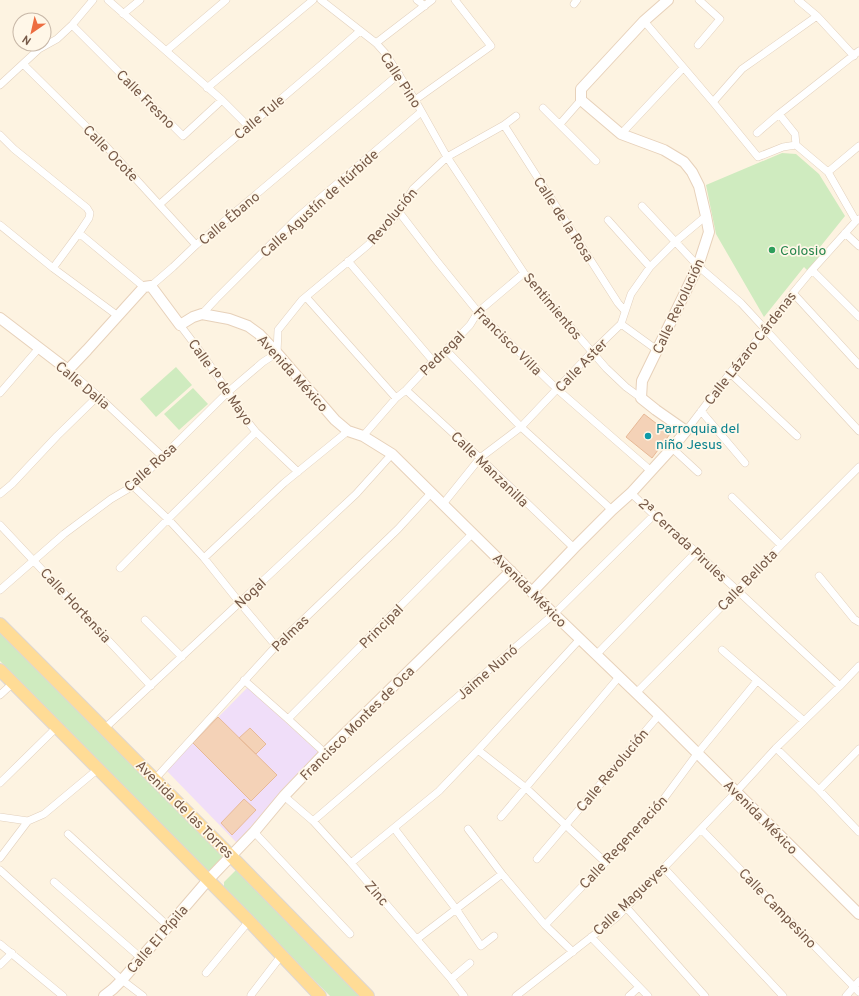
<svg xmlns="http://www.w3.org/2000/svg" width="859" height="996" viewBox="0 0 859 996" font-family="Overpass,sans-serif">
  <rect width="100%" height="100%" fill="#fdf3e1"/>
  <path fill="#f0def9" d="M 248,687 L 319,753 L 237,843 L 166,770 Z"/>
  <path fill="#cfebbf" d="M 782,153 L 796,154 L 819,174 L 845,216 L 816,252 L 823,256 L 809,272 L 804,267 L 764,317 L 716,234 L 706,185 Z
    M 176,367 L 192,385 L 156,417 L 140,399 Z
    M 193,388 L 208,404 L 179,430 L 164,414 Z
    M 0,627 L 223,852 L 222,857 L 210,871 L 206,871 L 0,661 Z
    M 237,869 L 364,996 L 330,996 L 224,888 L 224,882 Z"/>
  <path fill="#f4d2b7" stroke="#e7b997" d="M 644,414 L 670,434 L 652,458 L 626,437 Z
    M 218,717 L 277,775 L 251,801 L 193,743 Z
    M 250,728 L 266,744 L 256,754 L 239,738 Z
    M 244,799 L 256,810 L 232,835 L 221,823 Z"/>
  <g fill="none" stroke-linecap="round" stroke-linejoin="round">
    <defs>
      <path id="street" d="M 108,0 L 222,100 L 248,126
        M 321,0 L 376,43 L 385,53 L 415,100 L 447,157 L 524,273 L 606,368 L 626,387 L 641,398
        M 417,0 L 425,6
        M 798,0 L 817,16 L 854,56
        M 574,4 L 577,0
        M 123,14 L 140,0
        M 644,21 L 713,102 L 758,157 L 783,147 L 796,145
        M 72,25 L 183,136 L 222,100
        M 376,43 L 432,0
        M 698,45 L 720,19 L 699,0
        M 166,51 L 226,0
        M 23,64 L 104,144 L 196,245
        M 0,85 L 39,49 L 57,39 L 72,25 L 93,0
        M 207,88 L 313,0
        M 415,100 L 491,46 L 455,0
        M 713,102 L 742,69 L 817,16
        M 543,108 L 596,161
        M 779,114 L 795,134 L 796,145 L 828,172 L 856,221
        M 560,124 L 581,100
        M 504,125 L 618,303 L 625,311
        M 757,133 L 779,114 L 859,51
        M 621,134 L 683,68
        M 0,135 L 14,149 L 87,208 L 90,213 L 89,218 L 79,233 L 144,287
        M 828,172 L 859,146
        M 160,204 L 215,155 L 321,65 L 360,31
        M 642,206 L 698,266 L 741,303 L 859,431
        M 399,212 L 436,260 L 478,312 L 557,389 L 651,471
        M 608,220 L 650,267
        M 0,225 L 53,268 L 118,316
        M 845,233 L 859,246
        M 348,261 L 433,361
        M 53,268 L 79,233
        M 812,270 L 859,317
        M 151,286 L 173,267 L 196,245 L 399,74
        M 793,293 L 859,365
        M 306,297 L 396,398
        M 202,314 L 216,299 L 297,218 L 421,112
        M 621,324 L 657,350
        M 180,325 L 205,358 L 228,392 L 240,412 L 256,432 L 298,472
        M 446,350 L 521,427 L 612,510
        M 68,370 L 98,396 L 163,457
        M 730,373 L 797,436
        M 406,390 L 480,458 L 574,548
        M 0,393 L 39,348
        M 701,411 L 745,463
        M 686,431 L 730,373 L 765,330 L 793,293 L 812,270 L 856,221 L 859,219
        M 363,436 L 396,398 L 406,390 L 433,361 L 446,350 L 470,325 L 478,312 L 524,273
        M 672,448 L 698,472
        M 133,486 L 168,519 L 204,558 L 240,603 L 276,646
        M 631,493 L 654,515 L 696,552 L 840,686
        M 0,494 L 12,484 L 57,436 L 98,396
        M 732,497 L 781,545
        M 443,504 L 480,458 L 521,427 L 592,352 L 621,324 L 631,294 L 650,267 L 675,242 L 706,216
        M 0,525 L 151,686
        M 204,558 L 284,483 L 348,431
        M 120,568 L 168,519 L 256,432
        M 819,576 L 854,619 L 859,622
        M 0,590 L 64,534 L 111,499 L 133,486 L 228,392 L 263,362 L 277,353 L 278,330 L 302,300 L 368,245 L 384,229 L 399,212 L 413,189 L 447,157 L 504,125 L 516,116
        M 145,620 L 182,657
        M 722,650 L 804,721
        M 596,655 L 696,552
        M 244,680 L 288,719 L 325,753
        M 636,693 L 737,591 L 781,545 L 859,467
        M 0,695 L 13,683
        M 288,719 L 473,533
        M 104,729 L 356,494 L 392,454
        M 776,748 L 819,790 L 859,832
        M 478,750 L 526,788 L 605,862
        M 155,779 L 276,646 L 398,529 L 431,493
        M 0,783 L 57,727
        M 819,790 L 859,749
        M 284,796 L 313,821 L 351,863 L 451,979 L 464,996
        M 0,817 L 28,821
        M 501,817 L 619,677
        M 313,821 L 554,614 L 654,515
        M 394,828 L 456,909 L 481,946 L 494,936
        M 468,829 L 502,874 L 545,925 L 573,952
        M 701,829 L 859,992
        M 254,832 L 350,934
        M 68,834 L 168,926
        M 0,858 L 28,821 L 44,814 L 98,769
        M 537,859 L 659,715
        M 351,863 L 439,791 L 478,750 L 580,639
        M 664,868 L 783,996
        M 0,870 L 122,980 L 143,996
        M 54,882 L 141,958
        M 626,907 L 705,996
        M 545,925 L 654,812 L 697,754 L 757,681
        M 591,937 L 648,996
        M 417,939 L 502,874
        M 0,944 L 63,996
        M 0,965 L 12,953
        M 206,973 L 249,921
        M 451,979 L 470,963
        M 251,995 L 281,956
        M 516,996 L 617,917 L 736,792 L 776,748 L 840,686 L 859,666
        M 629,996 L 639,987
        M 846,996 L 859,981"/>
      <path id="secondary" d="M 0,318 L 68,370 L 87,350 L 144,287 L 151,286 L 180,325 L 193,317 L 202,314 L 229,319 L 248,326 L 259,334 L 277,353 L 335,420 L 348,431 L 363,436 L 392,454 L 554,614 L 659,715 L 859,914
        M 532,592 L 574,548 L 612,510 L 631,493 L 672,448 L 686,431 L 656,410 L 641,398 L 642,381 L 698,266 L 709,232 L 706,216 L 699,186 L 692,172 L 684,162 L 664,150 L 621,134 L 581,100 L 581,89 L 644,21 L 668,0
        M 104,996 L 113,989 L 122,980 L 208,880 L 254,832 L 284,796 L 325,753 L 511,571"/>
      <path id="primary" d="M 0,624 L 231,856 L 368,996
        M 0,670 L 249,921 L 320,996"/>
    </defs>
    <use href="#street" stroke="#e2d0bd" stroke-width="8"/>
    <use href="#secondary" stroke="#e7d1ba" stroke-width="12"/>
    <use href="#primary" stroke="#ded7d3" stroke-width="14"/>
    <use href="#street" stroke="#fff" stroke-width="7"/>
    <use href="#secondary" stroke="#fff" stroke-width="10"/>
    <use href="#primary" stroke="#ffdc96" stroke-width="12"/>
  </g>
  <circle fill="#2e9e5b" stroke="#fff7e8" stroke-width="1.5" cx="772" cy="250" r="4"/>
  <circle fill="#0f9aa8" stroke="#fff7e8" stroke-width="1.5" cx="648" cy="436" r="4"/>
  <g text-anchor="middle" stroke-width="3.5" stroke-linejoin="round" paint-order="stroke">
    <g font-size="14" fill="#765947" stroke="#fff7e8">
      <text transform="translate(401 80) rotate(57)" y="5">Calle Pino</text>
      <text transform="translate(146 99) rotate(45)" y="5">Calle Fresno</text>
      <text transform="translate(259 117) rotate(-40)" y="5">Calle Tule</text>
      <text transform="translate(111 153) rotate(46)" y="5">Calle Ocote</text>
      <text transform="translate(319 203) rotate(-42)" y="5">Calle Agustín de Itúrbide</text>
      <text transform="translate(392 216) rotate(-50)" y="5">Revolución</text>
      <text transform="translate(229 218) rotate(-40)" y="5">Calle Ébano</text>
      <text transform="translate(564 219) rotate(57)" y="5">Calle de la Rosa</text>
      <text transform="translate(553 306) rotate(50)" y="5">Sentimientos</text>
      <text transform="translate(678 306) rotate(-65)" y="5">Calle Revolución</text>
      <text transform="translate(508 341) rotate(45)" y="5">Francisco Villa</text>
      <text transform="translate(750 348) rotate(-52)" y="5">Calle Lázaro Cárdenas</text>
      <text transform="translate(442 353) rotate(-45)" y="5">Pedregal</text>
      <text transform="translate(581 365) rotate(-46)" y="5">Calle Aster</text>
      <text transform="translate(293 373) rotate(48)" y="5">Avenida México</text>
      <text transform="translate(221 382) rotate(55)" y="5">Calle 1º de Mayo</text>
      <text transform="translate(83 385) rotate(40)" y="5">Calle Dalia</text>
      <text transform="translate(150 467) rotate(-42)" y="5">Calle Rosa</text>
      <text transform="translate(490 469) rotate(44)" y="5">Calle Manzanilla</text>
      <text transform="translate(683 540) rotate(43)" y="5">2ª Cerrada Pirules</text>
      <text transform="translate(747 580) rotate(-46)" y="5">Calle Bellota</text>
      <text transform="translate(530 590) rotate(45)" y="5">Avenida México</text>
      <text transform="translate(250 593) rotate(-43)" y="5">Nogal</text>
      <text transform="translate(76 605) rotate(47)" y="5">Calle Hortensia</text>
      <text transform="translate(381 626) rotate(-45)" y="5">Principal</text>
      <text transform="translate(290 633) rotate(-44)" y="5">Palmas</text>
      <text transform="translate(487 672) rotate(-41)" y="5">Jaime Nunó</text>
      <text transform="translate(357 723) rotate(-45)" y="5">Francisco Montes de Oca</text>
      <text transform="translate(612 770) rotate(-50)" y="5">Calle Revolución</text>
      <text transform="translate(185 809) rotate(45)" y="5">Avenida de las Torres</text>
      <text transform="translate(761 817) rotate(45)" y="5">Avenida México</text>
      <text transform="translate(623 842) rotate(-47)" y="5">Calle Regeneración</text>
      <text transform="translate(377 893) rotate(49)" y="5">Zinc</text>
      <text transform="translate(630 899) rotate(-44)" y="5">Calle Magueyes</text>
      <text transform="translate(778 908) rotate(46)" y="5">Calle Campesino</text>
      <text transform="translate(157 939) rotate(-49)" y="5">Calle El Pípila</text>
    </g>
    <g font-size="14" fill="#27864d" stroke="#fff7e8" text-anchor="start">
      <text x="780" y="255">Colosio</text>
    </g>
    <g font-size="14" fill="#0d838f" stroke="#fff7e8" text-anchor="start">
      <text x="656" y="433">Parroquia del<tspan x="656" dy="16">niño Jesus</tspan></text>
    </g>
  </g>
  <g transform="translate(32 32) rotate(214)"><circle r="19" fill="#fff7e8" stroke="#c8b8a8"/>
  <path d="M0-3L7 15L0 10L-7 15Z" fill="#ed6d40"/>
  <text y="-6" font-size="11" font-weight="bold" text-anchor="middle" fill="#765947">N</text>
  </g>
</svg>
